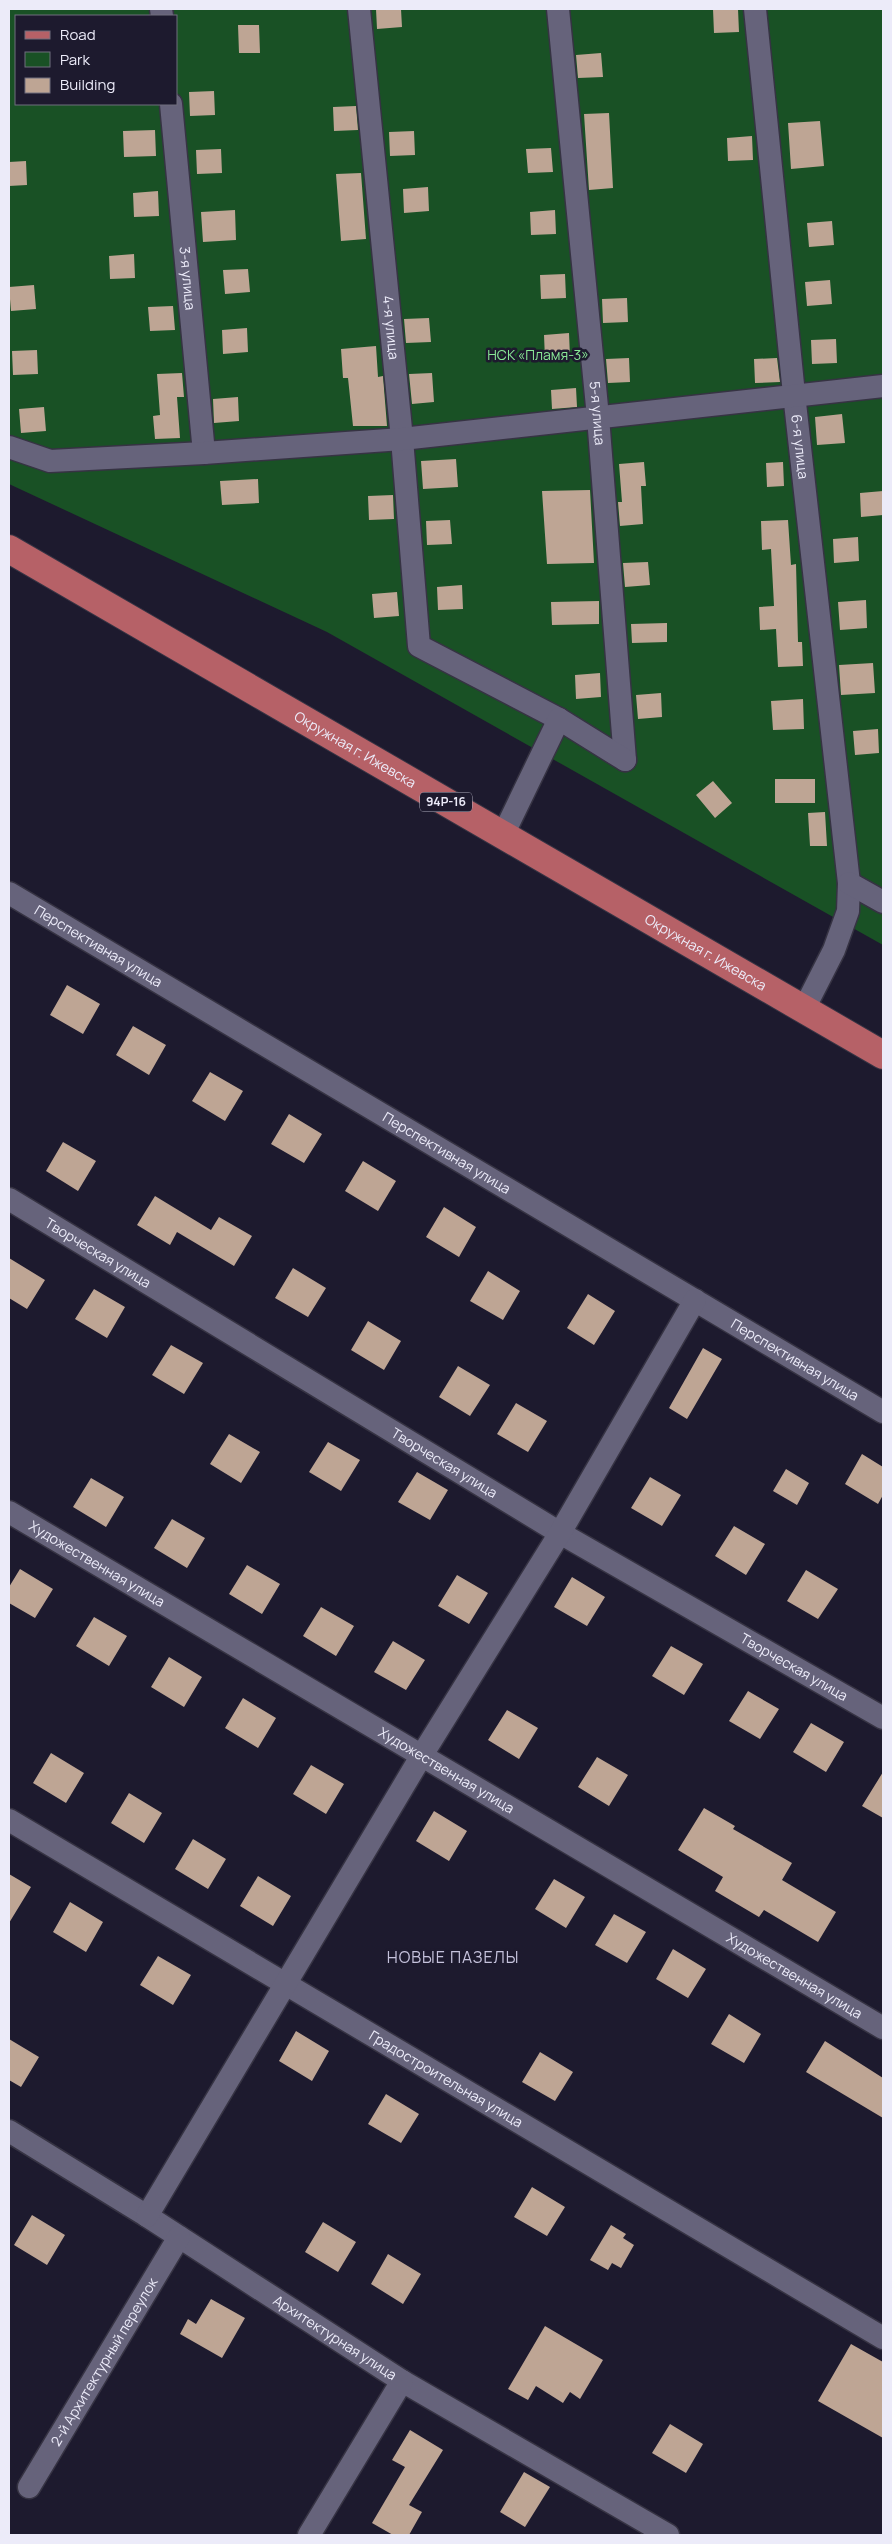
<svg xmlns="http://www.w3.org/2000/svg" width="892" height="2544" viewBox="0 0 892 2544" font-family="Manrope,sans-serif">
  <rect width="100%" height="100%" fill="#1d1a2e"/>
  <path fill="#195125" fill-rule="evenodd" d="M 9,9 L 883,9 L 883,945 L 327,632 L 9,484 ZM 16,16 L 176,16 L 176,104 L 16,104 Z"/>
  <path fill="#bea594" d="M 376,9 L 401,9 L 402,27 L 377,29 Z
    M 713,9 L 738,9 L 739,32 L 714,33 Z
    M 238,25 L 259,25 L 260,53 L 239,53 Z
    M 601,53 L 603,77 L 578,78 L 576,55 Z
    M 214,91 L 215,115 L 190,116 L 189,92 Z
    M 356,106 L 358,130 L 334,131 L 333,107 Z
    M 609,113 L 613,188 L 589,190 L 584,114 Z
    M 820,121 L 824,166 L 791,169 L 788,123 Z
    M 155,130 L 156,156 L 124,157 L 123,131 Z
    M 414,131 L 415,155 L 390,156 L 389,132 Z
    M 752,136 L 753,160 L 728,161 L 727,138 Z
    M 551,148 L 553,172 L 528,173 L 526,149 Z
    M 221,149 L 222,173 L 197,174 L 196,150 Z
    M 26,161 L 27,185 L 9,186 L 9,162 Z
    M 361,173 L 366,239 L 341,241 L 336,174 Z
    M 428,187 L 429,211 L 404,213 L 403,189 Z
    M 158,191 L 159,216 L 134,217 L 133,193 Z
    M 235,210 L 236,240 L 203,242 L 201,212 Z
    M 555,210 L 556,234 L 531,235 L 530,212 Z
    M 832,221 L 834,245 L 809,247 L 807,223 Z
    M 134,254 L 135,278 L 110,279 L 109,256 Z
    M 248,269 L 250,292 L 225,294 L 223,270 Z
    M 565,274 L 566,298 L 541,299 L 540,275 Z
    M 830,280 L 832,304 L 807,306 L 805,282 Z
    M 34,285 L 36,309 L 11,311 L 9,287 Z
    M 627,298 L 628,322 L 603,323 L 602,299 Z
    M 173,306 L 175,330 L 150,331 L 148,307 Z
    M 429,318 L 431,342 L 406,343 L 404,319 Z
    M 247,328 L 248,352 L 223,354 L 222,330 Z
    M 569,333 L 570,357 L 545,359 L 544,335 Z
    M 836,339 L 837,363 L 812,364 L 811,340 Z
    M 376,346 L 378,377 L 383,376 L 387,426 L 353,426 L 348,378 L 343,378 L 341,349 Z
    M 37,350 L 38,374 L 13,375 L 12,351 Z
    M 629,358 L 630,382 L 608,383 L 606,359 Z
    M 777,358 L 780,382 L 755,383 L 754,359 Z
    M 182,373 L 184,397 L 177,397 L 180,438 L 155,439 L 153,416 L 160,415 L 157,374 Z
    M 432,373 L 434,402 L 412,404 L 409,374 Z
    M 576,388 L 577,407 L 552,409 L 551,390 Z
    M 238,397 L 239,421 L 214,423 L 213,399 Z
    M 44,407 L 46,431 L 21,433 L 19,409 Z
    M 842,414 L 845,443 L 817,445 L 815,417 Z
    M 456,459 L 458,487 L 423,489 L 421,461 Z
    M 644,462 L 646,486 L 641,486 L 643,524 L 620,526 L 618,502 L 622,502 L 619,464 Z
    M 783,462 L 784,486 L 767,487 L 766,463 Z
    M 258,479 L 259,503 L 222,505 L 220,481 Z
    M 590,490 L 594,563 L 547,564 L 542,491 Z
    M 883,491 L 883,515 L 861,517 L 860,493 Z
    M 393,495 L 394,519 L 369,520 L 368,496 Z
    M 450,520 L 452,544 L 427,545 L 426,521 Z
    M 788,520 L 791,565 L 796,564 L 798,642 L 802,642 L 803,666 L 778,667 L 776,629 L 760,630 L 759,607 L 774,606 L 771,549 L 762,550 L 761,521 Z
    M 858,537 L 859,561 L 834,563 L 833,539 Z
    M 648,562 L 650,585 L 625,587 L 623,563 Z
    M 462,585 L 463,609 L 438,610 L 437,587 Z
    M 397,592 L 399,616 L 374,618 L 372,594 Z
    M 866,600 L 867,628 L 840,630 L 838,602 Z
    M 599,601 L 599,624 L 552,625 L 551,602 Z
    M 667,623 L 667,642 L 632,643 L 631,624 Z
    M 873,663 L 875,693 L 841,695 L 839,665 Z
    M 600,673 L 601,697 L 576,699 L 575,675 Z
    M 661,693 L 662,717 L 638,719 L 636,695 Z
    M 803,699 L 804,729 L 773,730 L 771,701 Z
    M 878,729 L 879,753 L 855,755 L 853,731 Z
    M 775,779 L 815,779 L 815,803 L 775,803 Z
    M 713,781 L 732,803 L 715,818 L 696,795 Z
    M 825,812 L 827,846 L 810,846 L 808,813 Z
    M 67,985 L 100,1004 L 83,1034 L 50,1015 Z
    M 133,1026 L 166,1045 L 149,1075 L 116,1055 Z
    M 210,1072 L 243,1091 L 225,1121 L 192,1101 Z
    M 289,1114 L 322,1134 L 304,1163 L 271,1144 Z
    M 63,1142 L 96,1161 L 78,1191 L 46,1171 Z
    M 363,1161 L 396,1181 L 378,1211 L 345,1191 Z
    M 155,1196 L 211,1230 L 219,1217 L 252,1236 L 234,1266 L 177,1232 L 170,1245 L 137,1225 Z
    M 444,1207 L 476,1227 L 459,1257 L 426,1237 Z
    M 9,1258 L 45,1280 L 27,1309 L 9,1298 Z
    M 293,1268 L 326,1288 L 308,1317 L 275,1298 Z
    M 488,1271 L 520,1291 L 503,1320 L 470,1301 Z
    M 94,1289 L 125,1307 L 107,1338 L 75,1319 Z
    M 588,1294 L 615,1311 L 594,1345 L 567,1328 Z
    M 368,1321 L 401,1341 L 384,1370 L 351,1350 Z
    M 171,1345 L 203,1363 L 184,1394 L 152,1375 Z
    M 703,1348 L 722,1359 L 687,1419 L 669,1408 Z
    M 458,1366 L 490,1385 L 470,1416 L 439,1397 Z
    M 516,1403 L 547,1421 L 528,1452 L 497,1434 Z
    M 229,1434 L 260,1452 L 241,1483 L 210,1464 Z
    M 328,1442 L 360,1460 L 341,1491 L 309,1472 Z
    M 862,1454 L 883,1467 L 883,1495 L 878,1504 L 845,1484 Z
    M 786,1469 L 809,1483 L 797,1505 L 773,1491 Z
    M 417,1472 L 448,1490 L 430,1520 L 398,1502 Z
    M 650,1477 L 681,1495 L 662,1526 L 631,1508 Z
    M 91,1478 L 124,1497 L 106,1527 L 73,1507 Z
    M 172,1519 L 205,1538 L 187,1568 L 154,1548 Z
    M 734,1526 L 765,1544 L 746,1575 L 715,1556 Z
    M 247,1565 L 280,1584 L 262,1614 L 229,1594 Z
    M 20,1569 L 53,1589 L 35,1618 L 9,1603 L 9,1587 Z
    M 806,1570 L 838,1589 L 818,1619 L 787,1601 Z
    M 457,1575 L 488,1593 L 469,1624 L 438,1606 Z
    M 572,1577 L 605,1597 L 587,1626 L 554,1607 Z
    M 321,1607 L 354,1626 L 336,1656 L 303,1636 Z
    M 94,1617 L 127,1636 L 109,1666 L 76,1646 Z
    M 393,1641 L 425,1660 L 406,1690 L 374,1672 Z
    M 671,1646 L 703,1664 L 684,1695 L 652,1676 Z
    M 169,1657 L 202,1677 L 184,1707 L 151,1687 Z
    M 748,1691 L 779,1709 L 760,1739 L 729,1721 Z
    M 243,1698 L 276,1718 L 258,1748 L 225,1728 Z
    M 507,1710 L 538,1728 L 519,1759 L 488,1740 Z
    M 811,1723 L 844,1742 L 826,1772 L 793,1752 Z
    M 51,1753 L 84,1773 L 66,1803 L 33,1783 Z
    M 597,1757 L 628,1775 L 609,1806 L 578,1787 Z
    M 311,1765 L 344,1784 L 326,1814 L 293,1794 Z
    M 883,1772 L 883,1818 L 862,1806 Z
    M 129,1793 L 162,1813 L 144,1843 L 111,1823 Z
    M 704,1808 L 735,1826 L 733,1829 L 792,1863 L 782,1880 L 836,1912 L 818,1942 L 764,1910 L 759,1917 L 715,1891 L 723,1877 L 678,1850 Z
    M 434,1811 L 467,1831 L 449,1861 L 416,1841 Z
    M 193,1839 L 226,1859 L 208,1889 L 175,1869 Z
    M 9,1874 L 31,1887 L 9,1923 Z
    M 258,1876 L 291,1896 L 273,1926 L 240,1906 Z
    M 554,1879 L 585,1897 L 566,1928 L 535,1909 Z
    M 70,1902 L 103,1922 L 86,1952 L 53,1932 Z
    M 614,1914 L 646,1932 L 627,1963 L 595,1945 Z
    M 673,1949 L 706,1969 L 688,1998 L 656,1979 Z
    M 158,1956 L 191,1975 L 173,2005 L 140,1985 Z
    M 729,2014 L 761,2034 L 744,2063 L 711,2044 Z
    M 296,2031 L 329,2051 L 312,2081 L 279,2061 Z
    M 9,2039 L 39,2057 L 21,2087 L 9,2080 Z
    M 825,2041 L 883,2078 L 883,2118 L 806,2072 Z
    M 540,2052 L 573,2072 L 555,2101 L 522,2082 Z
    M 386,2094 L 419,2114 L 401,2143 L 368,2124 Z
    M 532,2187 L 565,2207 L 547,2236 L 514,2217 Z
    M 32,2215 L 65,2235 L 47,2265 L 14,2245 Z
    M 323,2222 L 356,2242 L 338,2272 L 305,2252 Z
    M 611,2225 L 626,2234 L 623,2238 L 634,2245 L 621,2268 L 612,2263 L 608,2270 L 590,2260 Z
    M 388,2254 L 421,2274 L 403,2304 L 371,2284 Z
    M 211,2299 L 245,2318 L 222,2358 L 180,2334 L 188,2319 L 196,2324 Z
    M 545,2326 L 603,2360 L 580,2399 L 570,2392 L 563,2403 L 536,2386 L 528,2400 L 508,2389 Z
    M 851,2344 L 883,2362 L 883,2438 L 818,2401 Z
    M 670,2424 L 703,2444 L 686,2473 L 652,2453 Z
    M 410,2430 L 443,2450 L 409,2505 L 422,2512 L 409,2535 L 393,2535 L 372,2523 L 405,2467 L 392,2460 Z
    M 524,2472 L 550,2487 L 525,2527 L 500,2512 Z"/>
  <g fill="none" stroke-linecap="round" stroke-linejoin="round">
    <defs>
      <g id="minor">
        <path d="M 161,9 L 162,16"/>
        <path id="s1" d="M 359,9 L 402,439 L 419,646 L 559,719"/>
        <path id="s2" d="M 558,9 L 598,417 L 625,760"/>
        <path id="s3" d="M 755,9 L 794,394 L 849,883 L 848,911 L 834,950 L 804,1009"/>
        <path id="s4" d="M 171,104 L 204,453"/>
        <path d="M 9,447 L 50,461 L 204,453 L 402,439 L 883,386"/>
        <path d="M 503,835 L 559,719 L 625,760"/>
        <path d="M 849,883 L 883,902"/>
        <path id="s5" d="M 9,893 L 883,1412"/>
        <path id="s6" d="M 9,1199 L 560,1533 L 883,1718"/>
        <path id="s7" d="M 9,1512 L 883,2028"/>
        <path id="s8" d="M 9,1820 L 883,2338"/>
        <path id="s9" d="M 9,2131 L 147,2216 L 402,2381 L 668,2535"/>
        <path d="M 147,2216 L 422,1755 L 560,1533 L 695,1300"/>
        <path id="s10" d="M 29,2487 L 179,2237"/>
        <path d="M 309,2535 L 402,2381"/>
      </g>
      <g id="primary">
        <path id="s11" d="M 9,549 L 883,1055"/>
      </g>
    </defs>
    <use href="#minor" stroke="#363343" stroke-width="25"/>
    <use href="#primary" stroke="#363343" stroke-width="30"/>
    <use href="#minor" stroke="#66637b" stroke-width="22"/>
    <use href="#primary" stroke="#b66167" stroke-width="28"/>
  </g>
  <g text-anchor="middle" stroke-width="5" stroke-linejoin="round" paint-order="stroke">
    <rect fill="#1d1a2e" stroke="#aeacbc" stroke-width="1" x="420" y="792.5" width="52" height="19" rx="4"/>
    <g font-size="12" font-weight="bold" fill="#ecebf9">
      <text x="446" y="806">94Р-16</text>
    </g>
    <g font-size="14" fill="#ecebf9" stroke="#1d1a2e">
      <text dy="5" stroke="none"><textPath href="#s4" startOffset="175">3-я улица</textPath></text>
      <text dy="5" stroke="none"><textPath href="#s1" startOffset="320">4-я улица</textPath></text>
      <text dy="5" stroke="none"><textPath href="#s2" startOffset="406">5-я улица</textPath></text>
      <text dy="5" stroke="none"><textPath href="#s3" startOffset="440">6-я улица</textPath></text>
      <text dy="5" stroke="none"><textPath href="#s11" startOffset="400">Окружная г. Ижевска</textPath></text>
      <text dy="5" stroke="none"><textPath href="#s5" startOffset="104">Перспективная улица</textPath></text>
      <text dy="5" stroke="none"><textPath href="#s11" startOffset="805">Окружная г. Ижевска</textPath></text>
      <text dy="5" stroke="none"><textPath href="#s5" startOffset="509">Перспективная улица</textPath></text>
      <text dy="5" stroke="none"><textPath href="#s6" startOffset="104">Творческая улица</textPath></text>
      <text dy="5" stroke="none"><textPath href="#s5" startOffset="914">Перспективная улица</textPath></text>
      <text dy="5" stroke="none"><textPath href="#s6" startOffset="509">Творческая улица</textPath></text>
      <text dy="5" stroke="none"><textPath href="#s7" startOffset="102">Художественная улица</textPath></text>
      <text dy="5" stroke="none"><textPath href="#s6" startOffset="914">Творческая улица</textPath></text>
      <text dy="5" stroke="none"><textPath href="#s7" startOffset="508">Художественная улица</textPath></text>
      <text dy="5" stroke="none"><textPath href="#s7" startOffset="912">Художественная улица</textPath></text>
      <text dy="5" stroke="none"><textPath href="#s8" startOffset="508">Градостроительная улица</textPath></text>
      <text dy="5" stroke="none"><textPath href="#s9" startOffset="386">Архитектурная улица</textPath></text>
      <text dy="5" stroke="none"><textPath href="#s10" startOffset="146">2-й Архитектурный переулок</textPath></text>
    </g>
    <g font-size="14" fill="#8ae997" stroke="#1d1a2e">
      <text x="538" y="360">НСК «Пламя-3»</text>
    </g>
    <g font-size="16" letter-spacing="1" fill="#c5c2dc" stroke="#1d1a2e">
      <text x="453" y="1963">НОВЫЕ ПАЗЕЛЫ</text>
    </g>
  </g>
  <rect width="892" height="2544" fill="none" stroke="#ecebf9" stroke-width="20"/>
  <rect x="15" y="15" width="162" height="90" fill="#1d1a2e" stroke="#706e7f"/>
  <rect x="25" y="31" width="25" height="8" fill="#b66167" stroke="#706e7f"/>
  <text x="60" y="40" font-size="15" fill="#ecebf9">Road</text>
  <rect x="25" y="52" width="25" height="15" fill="#195125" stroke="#706e7f"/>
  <text x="60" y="65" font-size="15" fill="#ecebf9">Park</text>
  <rect x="25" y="78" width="25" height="15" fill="#bea594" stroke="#706e7f"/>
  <text x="60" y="90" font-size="15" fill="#ecebf9">Building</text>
</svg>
